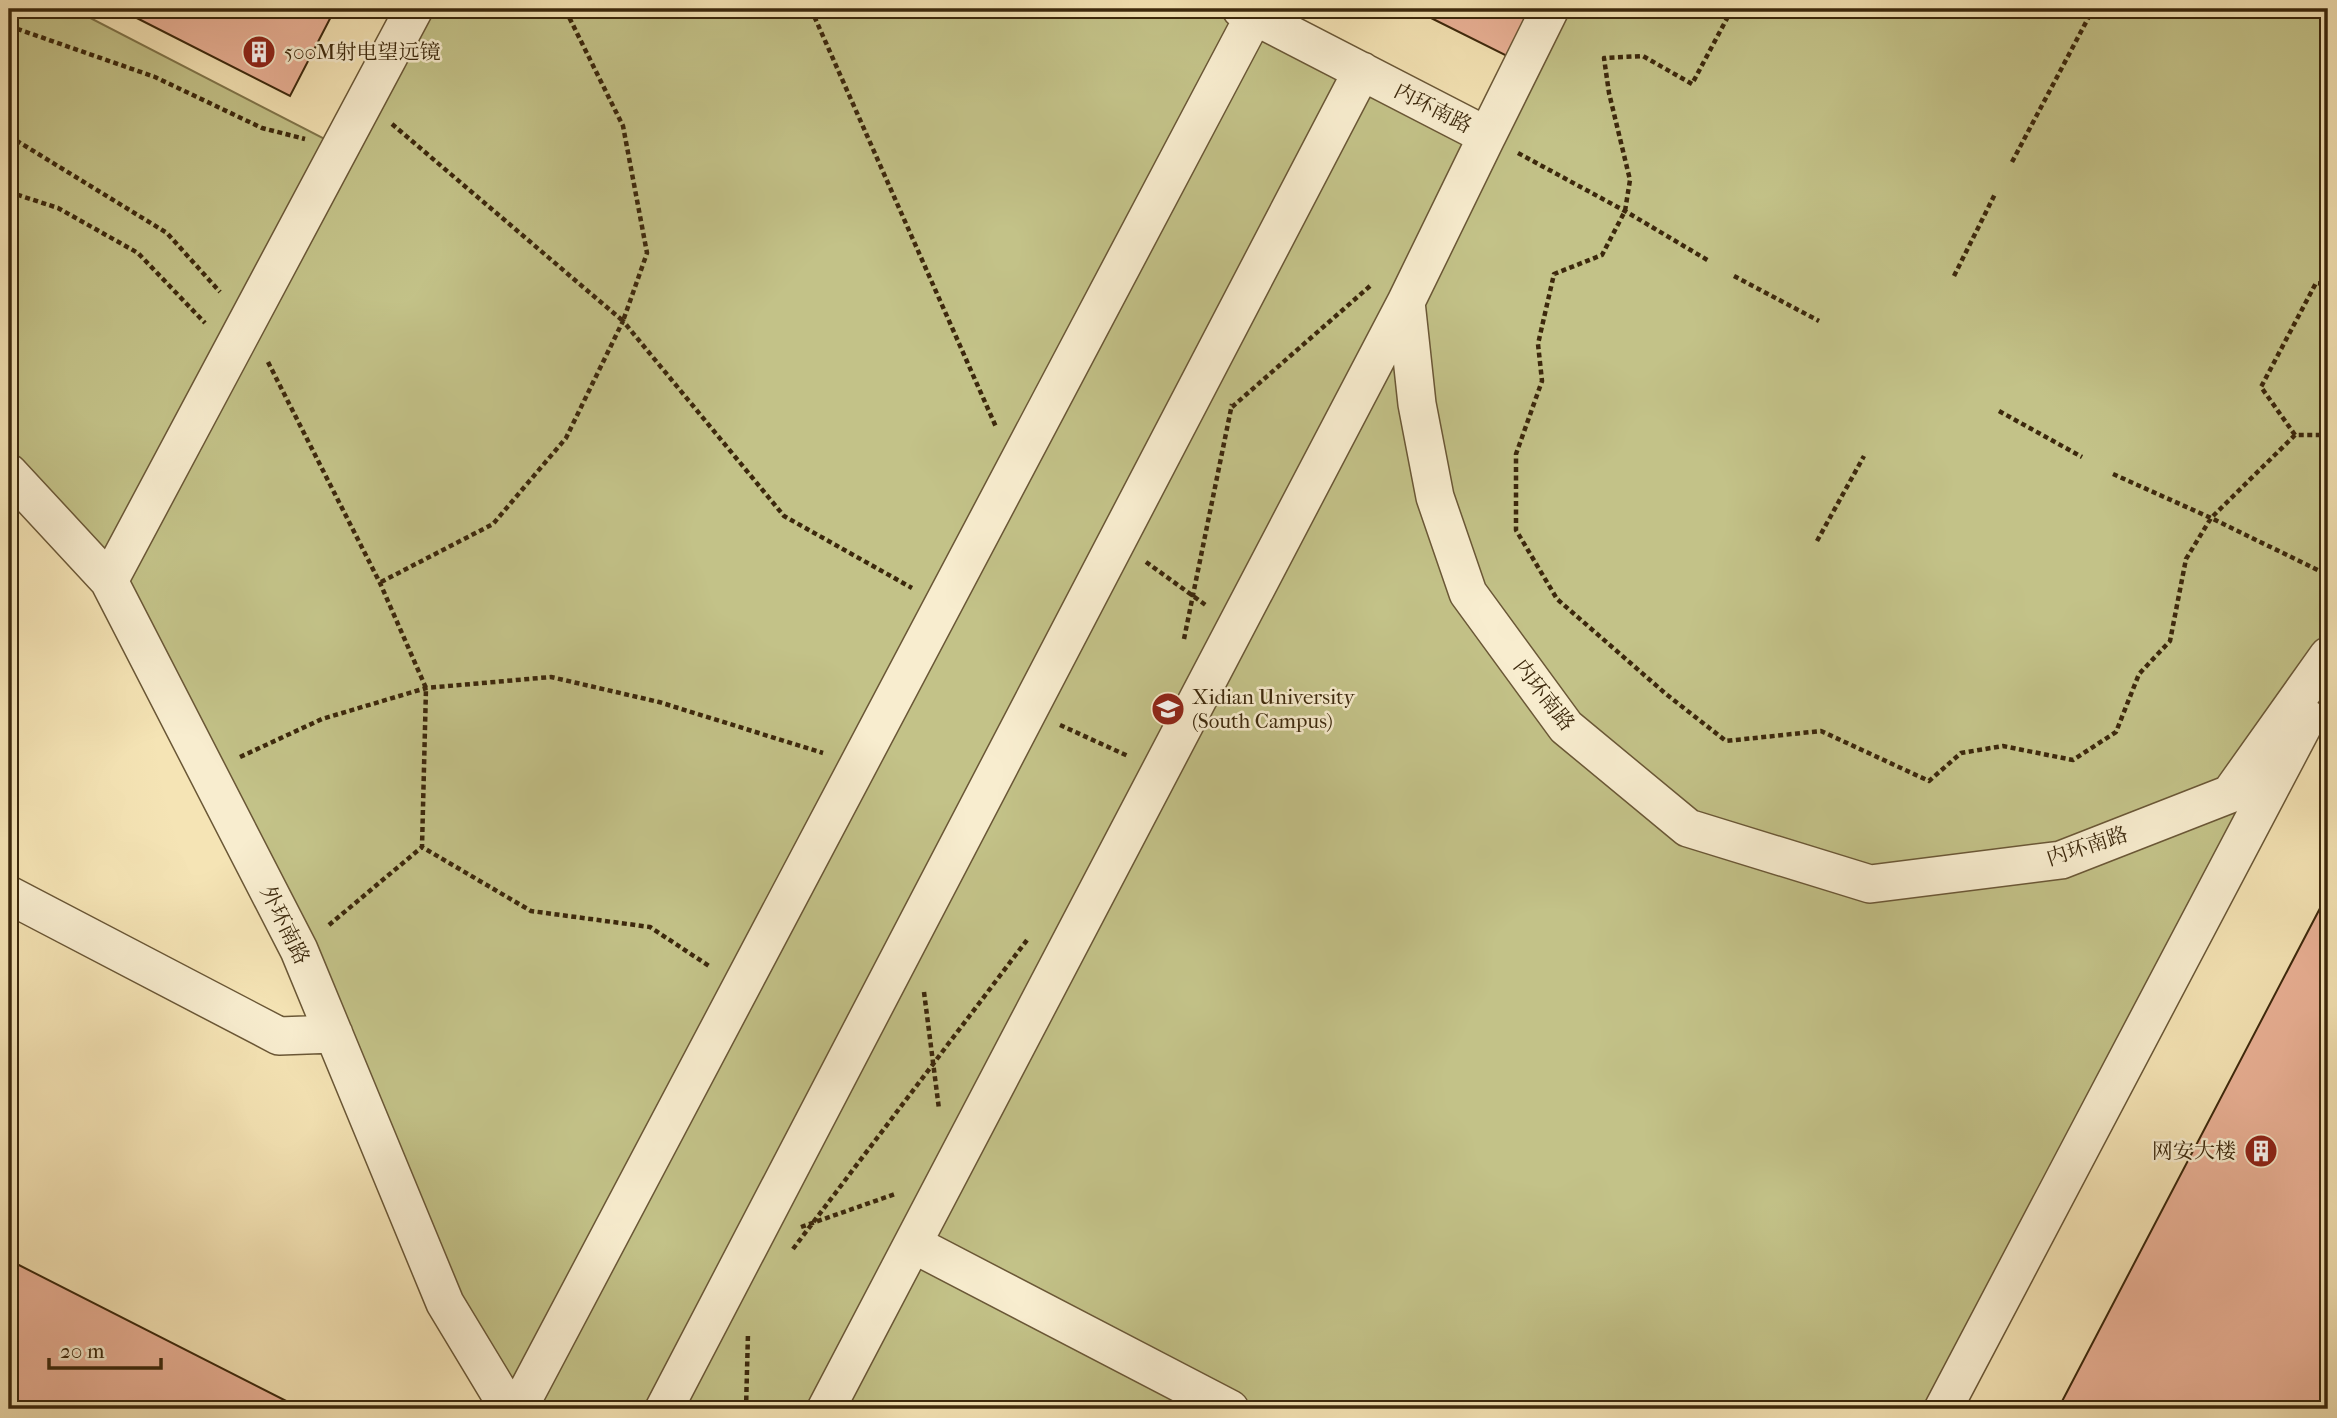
<svg xmlns="http://www.w3.org/2000/svg" width="2337" height="1418" viewBox="0 0 2337 1418" font-family="'IM FELL French Canon','Noto Serif SC',serif">
  <rect width="100%" height="100%" fill="#f5e4b5"/>
  <filter id="stains"><feTurbulence type="fractalNoise" baseFrequency=".00286" numOctaves="4"/><feColorMatrix values="0 0 0 0 .2 0 0 0 0 .09 0 0 0 0 .02 0 0 0 .5 -.17"/></filter>
  <radialGradient id="worn" r=".72"><stop offset=".6" stop-color="#630" stop-opacity="0"/><stop offset="1" stop-color="#630" stop-opacity=".3"/></radialGradient>
  <path fill="#c3c288" stroke="#80754a" stroke-width="2" d="M 9,9 L 73,9 L 340,147 L 414,9 L 1241,9 L 1487,136 L 1550,9 L 2328,9 L 2328,677 L 1943,1409 L 510,1409 L 109,581 L 9,473 Z"/>
  <path fill="#ebb297" stroke="#3c280c" stroke-width="2" d="M 119,9 L 335,9 L 290,96 Z
    M 1413,9 L 1538,9 L 1513,59 Z
    M 2328,893 L 2328,1409 L 2058,1409 Z
    M 9,1260 L 302,1409 L 9,1409 Z"/>
  <g fill="none" stroke-linecap="round" stroke-linejoin="round">
    <defs>
      <path id="minor" d="M 1241,9 L 1487,136 L 1406,302 L 1417,404 L 1435,497 L 1468,593 L 1566,727 L 1688,828 L 1870,884 L 2061,860 L 2230,794 L 2328,656
        M 1487,136 L 1550,9
        M 9,473 L 109,581 L 299,950 L 445,1303 L 509,1409
        M 109,581 L 414,9
        M 9,895 L 279,1036 L 334,1034
        M 913,1244 L 1230,1409
        M 518,1409 L 1254,16
        M 664,1409 L 1362,71
        M 826,1409 L 1406,302
        M 1943,1409 L 2307,718"/>
    </defs>
    <use href="#minor" stroke="#6a5736" stroke-width="40"/>
    <path stroke="#3c280c" stroke-width="4.5" stroke-dasharray="5 3.5" stroke-linecap="butt" d="M 811,9 L 996,427
      M 1732,9 L 1692,84 L 1643,56 L 1604,58 L 1609,93 L 1630,180 L 1625,211 L 1602,255 L 1554,274 L 1538,344 L 1542,381 L 1516,454 L 1516,530 L 1557,599 L 1666,694 L 1726,741 L 1821,731 L 1929,781 L 1961,753 L 2003,746 L 2073,760 L 2116,732 L 2139,674 L 2170,641 L 2186,559 L 2211,518 L 2295,435 L 2328,435
      M 2283,9 L 2328,17
      M 9,26 L 155,77 L 262,128 L 305,139
      M 392,124 L 623,321 L 647,253 L 623,126 L 568,15 L 559,9
      M 9,136 L 167,233 L 220,292
      M 1518,153 L 1625,211 L 1709,261
      M 2012,162 L 2093,9
      M 9,192 L 58,208 L 138,253 L 205,323
      M 1734,276 L 1819,321
      M 1954,276 L 1995,194
      M 268,362 L 380,583 L 426,688 L 422,847 L 531,911 L 650,927 L 709,966
      M 1232,407 L 1370,286
      M 1999,411 L 2082,457
      M 2295,435 L 2261,387 L 2316,283 L 2328,284
      M 2113,474 L 2211,518 L 2328,575
      M 1817,541 L 1864,456
      M 1146,562 L 1207,606
      M 381,582 L 493,524 L 566,438 L 623,321 L 784,516 L 912,588
      M 1184,639 L 1232,404
      M 1060,725 L 1128,756
      M 240,757 L 322,719 L 426,688 L 551,677 L 659,702 L 823,753
      M 329,925 L 422,847
      M 924,992 L 939,1109
      M 801,1227 L 895,1194
      M 793,1249 L 1027,940
      M 746,1409 L 748,1333"/>
    <use href="#minor" stroke="#f8edcf" stroke-width="37"/>
  </g>
  <defs>
    <symbol id="building-disc" viewBox="-11 -11 22 22"><circle r="9.5" fill="#8f2418" stroke="#f8edcf"/><path d="M-4-6H4V6H1V3H-1V6H-4ZM-2.5-4.3h1.7v1.8h-1.7ZM.8-4.3h1.7v1.8H.8ZM-2.5-1h1.7V.8h-1.7ZM.8-1h1.7V.8H.8Z" fill="#fff"/></symbol>
    <symbol id="university-disc" viewBox="-11 -11 22 22"><circle r="9.5" fill="#8f2418" stroke="#f8edcf"/><path d="M0-5L7-2L0 1L-7-2ZM-4 1L0 2.5L4 1V4Q0 6-4 4Z" fill="#fff"/></symbol>
  </defs>
  <g fill-rule="evenodd">
    <use href="#building-disc" x="240" y="33" width="38" height="38"/>
    <use href="#university-disc" x="1149" y="690" width="38" height="38"/>
    <use href="#building-disc" x="2242" y="1132" width="38" height="38"/>
  </g>
  <g text-anchor="middle" stroke-width="5" stroke-linejoin="round" paint-order="stroke">
    <g font-size="21" fill="#3c280c" stroke="#f8edcf" text-anchor="start">
      <text x="284" y="59">500M射电望远镜</text>
      <text x="1192" y="704">Xidian University<tspan x="1192" dy="24">(South Campus)</tspan></text>
      <text x="2236" y="1158" text-anchor="end">网安大楼</text>
    </g>
    <g font-size="21" fill="#3c280c" stroke="#f8edcf">
      <text transform="translate(1433 108) rotate(27)" y="7">内环南路</text>
      <text transform="translate(1544 695) rotate(52)" y="7">内环南路</text>
      <text transform="translate(2087 846) rotate(-18)" y="7">内环南路</text>
      <text transform="translate(285 925) rotate(64)" y="7">外环南路</text>
    </g>
  </g>
  <rect width="2337" height="1418" fill="none" stroke="#f5e4b5" stroke-width="35"/>
  <rect x="10" y="10" width="2316" height="1397" fill="none" stroke="#3c280c" stroke-width="3.5"/>
  <rect x="18" y="18" width="2302" height="1383" fill="none" stroke="#3c280c" stroke-width="2"/>
  <path d="M49 1358v10h112v-10" fill="none" stroke="#3c280c" stroke-width="3.5"/>
  <text x="60" y="1358" font-size="21" fill="#3c280c" stroke="#f8edcf" stroke-width="5" paint-order="stroke">20 m</text>
  <rect width="100%" height="100%" filter="url(#stains)"/>
  <rect width="100%" height="100%" fill="url(#worn)"/>
</svg>
